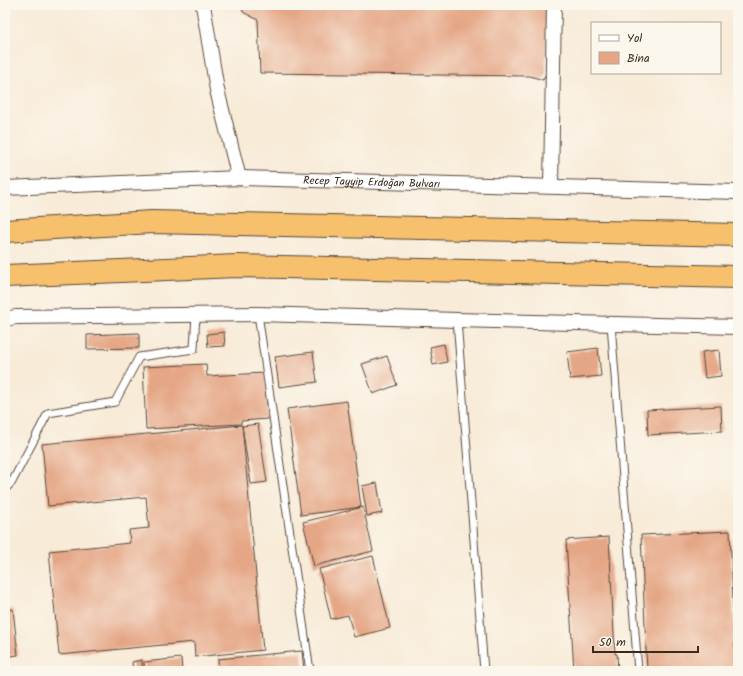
<svg xmlns="http://www.w3.org/2000/svg" width="743" height="676" viewBox="0 0 743 676" font-family="Kalam,sans-serif">
  <rect width="100%" height="100%" fill="#fbf7ec"/>
  <filter id="ink" filterUnits="userSpaceOnUse"><feTurbulence type="fractalNoise" baseFrequency=".025" numOctaves="2"/><feDisplacementMap in="SourceGraphic" scale="8" xChannelSelector="R" yChannelSelector="G"/><feConvolveMatrix kernelMatrix="1 2 1 2 8 2 1 2 1" color-interpolation-filters="sRGB"/></filter>
  <filter id="wash" filterUnits="userSpaceOnUse"><feTurbulence type="fractalNoise" baseFrequency=".012" numOctaves="4" result="noise"/><feDisplacementMap in="SourceGraphic" scale="16" xChannelSelector="R" yChannelSelector="G"/><feGaussianBlur stdDeviation="0.9" result="paint"/><feColorMatrix in="noise" values="0 0 0 0 0 0 0 0 0 0 0 0 0 0 0 0 0 1.4 0 .05"/><feComposite in="paint" operator="in"/></filter>
  <g filter="url(#wash)">
    <rect width="100%" height="100%" fill="#f8ebd8"/>
    <g id="blocks">
      <path fill="#e5a685" d="M 241,5 L 547,5 L 546,73 L 543,80 L 530,76 L 260,73 L 258,20 L 243,12 Z
        M 224,332 L 225,346 L 208,347 L 207,334 Z
        M 139,333 L 139,348 L 87,349 L 87,335 Z
        M 444,344 L 447,362 L 433,365 L 430,347 Z
        M 598,348 L 601,376 L 570,379 L 567,352 Z
        M 719,350 L 721,376 L 705,378 L 702,352 Z
        M 313,352 L 317,382 L 279,387 L 275,357 Z
        M 387,356 L 397,385 L 373,394 L 362,364 Z
        M 206,364 L 207,376 L 265,373 L 268,419 L 241,421 L 241,424 L 146,429 L 143,367 Z
        M 347,401 L 361,507 L 301,515 L 287,409 Z
        M 721,406 L 722,431 L 648,435 L 647,410 Z
        M 258,424 L 267,482 L 251,484 L 242,426 Z
        M 242,425 L 263,650 L 195,657 L 194,642 L 59,655 L 49,551 L 130,543 L 129,530 L 149,528 L 146,497 L 48,506 L 42,444 Z
        M 377,483 L 382,513 L 367,516 L 362,486 Z
        M 363,507 L 373,551 L 314,566 L 303,522 Z
        M 730,531 L 736,671 L 647,671 L 641,535 Z
        M 609,537 L 615,654 L 617,654 L 618,671 L 574,671 L 566,540 Z
        M 373,556 L 390,628 L 354,637 L 348,615 L 331,619 L 319,569 Z
        M 13,609 L 18,655 L 5,657 L 5,610 Z
        M 302,651 L 304,671 L 219,671 L 218,659 Z
        M 181,658 L 182,671 L 145,671 L 144,662 Z
        M 142,660 L 143,671 L 133,671 L 132,662 Z"/>
    </g>
  </g>
  <g filter="url(#ink)">
    <use href="#blocks" fill-opacity="0" stroke="#57473a" stroke-width="1"/>
    <g fill="none" stroke-linecap="round" stroke-linejoin="round">
      <defs>
        <path id="lane" d="M 258,314 L 310,671
          M 457,320 L 484,671
          M 611,324 L 638,671
          M 5,489 L 12,482 L 48,413 L 115,402 L 139,357 L 194,349 L 196,314"/>
        <g id="street">
          <path d="M 203,5 L 217,90 L 239,178"/>
          <path d="M 551,186 L 554,5"/>
          <path id="s1" d="M 5,188 L 239,178 L 738,192"/>
          <path d="M 5,319 L 16,317 L 258,314 L 457,320 L 738,327"/>
        </g>
        <path id="highway" d="M 5,231 L 152,222 L 738,235
          M 5,276 L 236,266 L 738,277"/>
      </defs>
      <use href="#lane" stroke="#57473a" stroke-width="9"/>
      <use href="#street" stroke="#57473a" stroke-width="16"/>
      <use href="#highway" stroke="#57473a" stroke-width="24"/>
      <use href="#lane" stroke="#fff" stroke-width="7"/>
      <use href="#street" stroke="#fff" stroke-width="14"/>
      <use href="#highway" stroke="#f7c06c" stroke-width="22"/>
    </g>
  </g>
  <g text-anchor="middle" stroke-width="3" stroke-linejoin="round" paint-order="stroke">
    <g font-size="11" fill="#3b2a1e" stroke="#fbf7ec">
      <text dy="4" stroke="none"><textPath href="#s1" startOffset="367">Recep Tayyip Erdoğan Bulvarı</textPath></text>
    </g>
  </g>
  <rect width="743" height="676" fill="none" stroke="#fbf7ec" stroke-width="20"/>
  <rect x="591" y="22" width="130" height="52" fill="#fbf7ec" stroke="#aea59a"/>
  <rect x="599" y="35" width="20" height="6" fill="#ffffff" stroke="#aea59a"/>
  <text x="627" y="42" font-size="12" fill="#3b2a1e">Yol</text>
  <rect x="599" y="52" width="20" height="12" fill="#e5a685" stroke="#aea59a"/>
  <text x="627" y="62" font-size="12" fill="#3b2a1e">Bina</text>
  <path d="M593 646v6h105v-6" fill="none" stroke="#3b2a1e" stroke-width="2"/>
  <text x="599" y="646" font-size="12" fill="#3b2a1e" stroke="#fbf7ec" stroke-width="3" paint-order="stroke">50 m</text>
</svg>
